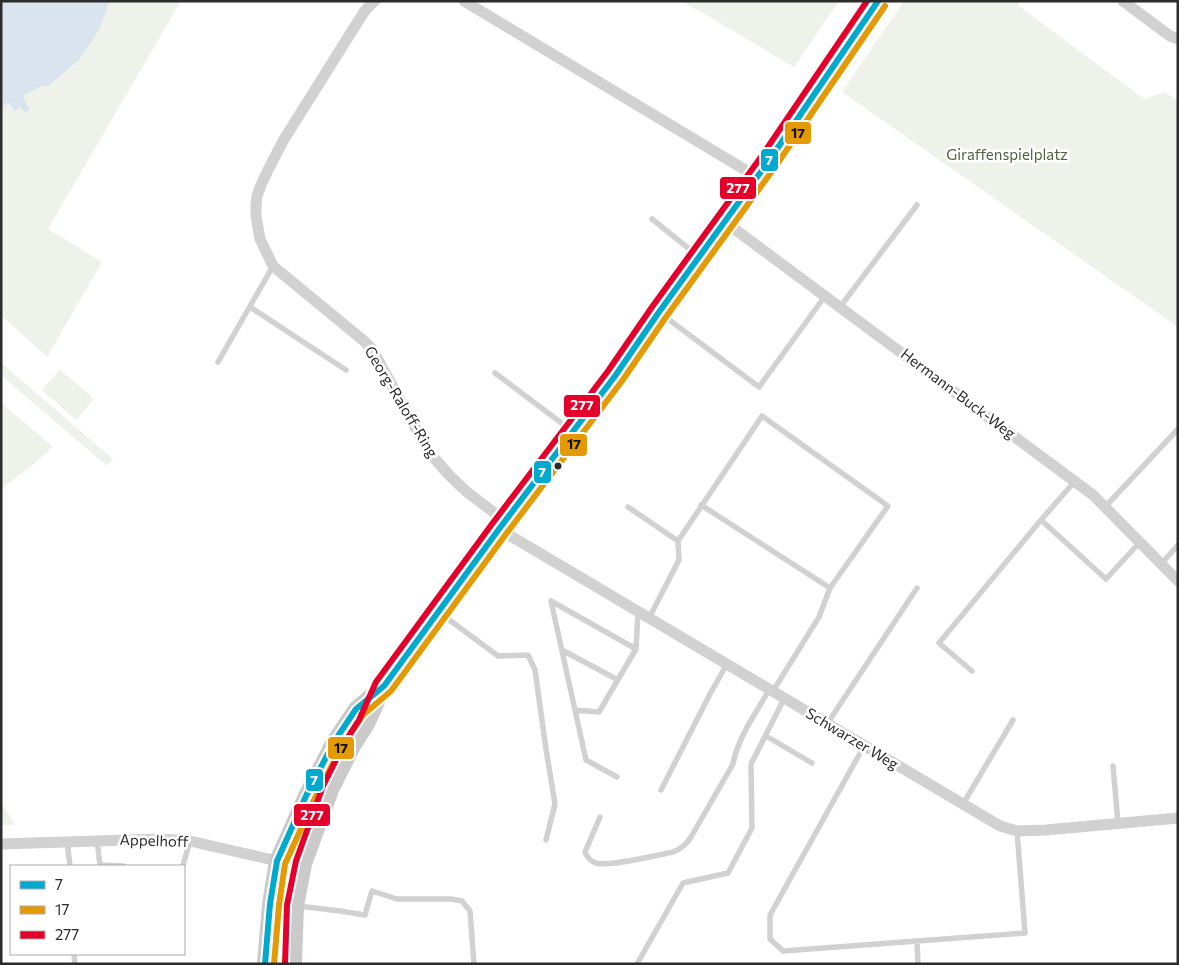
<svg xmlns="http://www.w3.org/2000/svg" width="1179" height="965" viewBox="0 0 1179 965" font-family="Commissioner,sans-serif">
  <rect width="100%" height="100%" fill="#fff"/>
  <path fill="#eff2eb" d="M 110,1 L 181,1 L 48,229 L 102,262 L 47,357 L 4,318 L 1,320 L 1,108 L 8,102 L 20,107 L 29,109 L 24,99 L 25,95 L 42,86 L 99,30 Z
    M 682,1 L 839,1 L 794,67 Z
    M 904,1 L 1018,1 L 1019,6 L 1144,99 L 1165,92 L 1178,101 L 1178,327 L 842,92 Z
    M 1,363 L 113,459 L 107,466 L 1,375 Z
    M 60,369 L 94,399 L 76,420 L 42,390 Z
    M 1,403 L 53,447 L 29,468 L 1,489 Z
    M 1,802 L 15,825 L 1,825 Z"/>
  <path fill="#d9e4ee" d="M 1,1 L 110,1 L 99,30 L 79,60 L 48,86 L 42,86 L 25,95 L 24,99 L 30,110 L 25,113 L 20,107 L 15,111 L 8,102 L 1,108 Z"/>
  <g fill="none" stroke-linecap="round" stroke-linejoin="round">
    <path stroke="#d1d1d1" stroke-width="5.5" d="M 652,219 L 698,256
      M 250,307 L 346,370
      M 840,307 L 917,205
      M 660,313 L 759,387 L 825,296
      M 218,362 L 273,266
      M 495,373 L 572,431
      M 628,507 L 678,541
      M 1105,507 L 1178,429
      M 1041,520 L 1106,579 L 1140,542
      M 1161,564 L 1178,545
      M 551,601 L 586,760 L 617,777
      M 551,601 L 636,649
      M 440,613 L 498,656 L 528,655 L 535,670 L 546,749 L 555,804 L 546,840
      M 649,618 L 679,560 L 678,541 L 762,416 L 888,506 L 830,588 L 701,505
      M 562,650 L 618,680
      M 972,671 L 939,643 L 1041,520 L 1075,481
      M 773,691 L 819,617 L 830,588
      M 575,710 L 599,712 L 636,649 L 638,612
      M 827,724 L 917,588
      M 766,736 L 812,763
      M 864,746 L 770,915 L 770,939 L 783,951 L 1025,933 L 1017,831
      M 1113,766 L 1118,823
      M 661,790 L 710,694 L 727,664
      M 308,801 L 317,819
      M 963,804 L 1013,720
      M 600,817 L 585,852 C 587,857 590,861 596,863 C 609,867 657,855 673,852 C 681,849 686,845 691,837 L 733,764 C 738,737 756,713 769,690
      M 97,840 L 100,865 L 124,866
      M 67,841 L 70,866
      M 183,865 L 190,841
      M 298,906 L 340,911 L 365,915 L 372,891 L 397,899 L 451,899 L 462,901 L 470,911 L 474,964
      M 917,941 L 918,964
      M 74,954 L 75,964
      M 637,964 L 683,883 L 728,873 L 752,828 L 751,764 L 784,699"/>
    <path stroke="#d1d1d1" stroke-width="11" d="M 375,1 L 373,2 L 364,12 L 352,31 L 283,141 L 268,170 L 261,185 L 257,196 L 256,205 L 256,216 L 260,239 L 273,266 L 364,341 L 372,349 L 428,451 L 450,476 L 467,492 L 505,521
      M 464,1 L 757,177
      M 1123,1 L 1170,36 L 1178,39
      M 725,222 L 1093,495 L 1178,581
      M 499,529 L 1000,826 L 1017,831 L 1046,830 L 1178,818
      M 1,844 L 160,839 L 190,841 L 277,861 L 291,862 L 304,864"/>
    <path stroke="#cacaca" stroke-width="16" d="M 265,964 L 270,904 L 277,861 L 306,796 L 334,742 L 356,709 L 380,689
      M 294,964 L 296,906 L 304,864 L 331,790 L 353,746 L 367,724 L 384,686 L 499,529 L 615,376 L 659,312 L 768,162 L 878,1"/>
    <defs>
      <path id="bus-1" d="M 265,964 L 270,904 L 277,861 L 306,796 L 334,742 L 356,709 L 384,686 L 499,529 L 615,376 L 659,312 L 768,162 L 878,1"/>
      <path id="bus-2" d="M 274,964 L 279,905 L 285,864 L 314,800 L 342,746 L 363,715 L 391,691 L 506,534 L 622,381 L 666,317 L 775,167 L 885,6"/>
      <path id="bus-3" d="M 285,964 L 287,905 L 296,861 L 323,786 L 345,742 L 359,720 L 376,682 L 492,524 L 608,371 L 652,307 L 761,157 L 867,1"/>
    </defs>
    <use href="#bus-1" stroke="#fff" stroke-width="10"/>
    <use href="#bus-2" stroke="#fff" stroke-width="10"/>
    <use href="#bus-3" stroke="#fff" stroke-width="10"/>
    <use href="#bus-1" stroke="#00a9ce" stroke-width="6"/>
    <use href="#bus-2" stroke="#e39a04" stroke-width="6"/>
    <use href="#bus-3" stroke="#e4002b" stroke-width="6"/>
  </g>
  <circle fill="#2c2c2c" stroke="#fff" stroke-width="2" cx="558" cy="466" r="4.5"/>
  <g text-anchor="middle" stroke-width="5" stroke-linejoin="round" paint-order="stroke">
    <g font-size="15" fill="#4e623f" stroke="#fff">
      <text x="1007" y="160">Giraffenspielplatz</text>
    </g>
    <g font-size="15" fill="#2c2c2c" stroke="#fff">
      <text transform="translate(958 394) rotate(37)" y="5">Hermann-Buck-Weg</text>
      <text transform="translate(401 402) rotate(59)" y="5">Georg-Raloff-Ring</text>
      <text transform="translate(852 739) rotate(31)" y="5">Schwarzer Weg</text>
      <text transform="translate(154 841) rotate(2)" y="5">Appelhoff</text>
    </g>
  </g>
  <g stroke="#fff" stroke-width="2">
    <rect x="784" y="121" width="28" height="24" rx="5" fill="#e39a04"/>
    <rect x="760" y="148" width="19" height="24" rx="5" fill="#00a9ce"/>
    <rect x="719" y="176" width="38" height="24" rx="5" fill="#e4002b"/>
    <rect x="563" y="394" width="38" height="24" rx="5" fill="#e4002b"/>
    <rect x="559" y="433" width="29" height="24" rx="5" fill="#e39a04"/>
    <rect x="533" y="460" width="19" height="24" rx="5" fill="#00a9ce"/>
    <rect x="327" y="736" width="28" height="24" rx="5" fill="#e39a04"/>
    <rect x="305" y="768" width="19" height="24" rx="5" fill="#00a9ce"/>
    <rect x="293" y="803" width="38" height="24" rx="5" fill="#e4002b"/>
  </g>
  <g font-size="14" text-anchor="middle" font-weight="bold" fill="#fff">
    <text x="769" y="165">7</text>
    <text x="738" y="193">277</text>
    <text x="582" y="410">277</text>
    <text x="542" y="477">7</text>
    <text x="314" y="785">7</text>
    <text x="312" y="820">277</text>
  </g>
  <g font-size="14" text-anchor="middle" font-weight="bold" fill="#111">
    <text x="798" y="138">17</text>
    <text x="574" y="449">17</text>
    <text x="341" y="753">17</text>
  </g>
  <rect width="1179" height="965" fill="none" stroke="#2c2c2c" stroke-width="5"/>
  <rect x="10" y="865" width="175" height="90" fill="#ffffff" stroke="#ababab"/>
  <rect x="20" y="881" width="25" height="8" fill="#00a9ce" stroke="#ababab"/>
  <text x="55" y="890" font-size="15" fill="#2c2c2c">7</text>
  <rect x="20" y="906" width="25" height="8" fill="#e39a04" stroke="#ababab"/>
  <text x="55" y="915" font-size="15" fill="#2c2c2c">17</text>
  <rect x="20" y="931" width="25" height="8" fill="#e4002b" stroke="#ababab"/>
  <text x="55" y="940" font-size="15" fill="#2c2c2c">277</text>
</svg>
